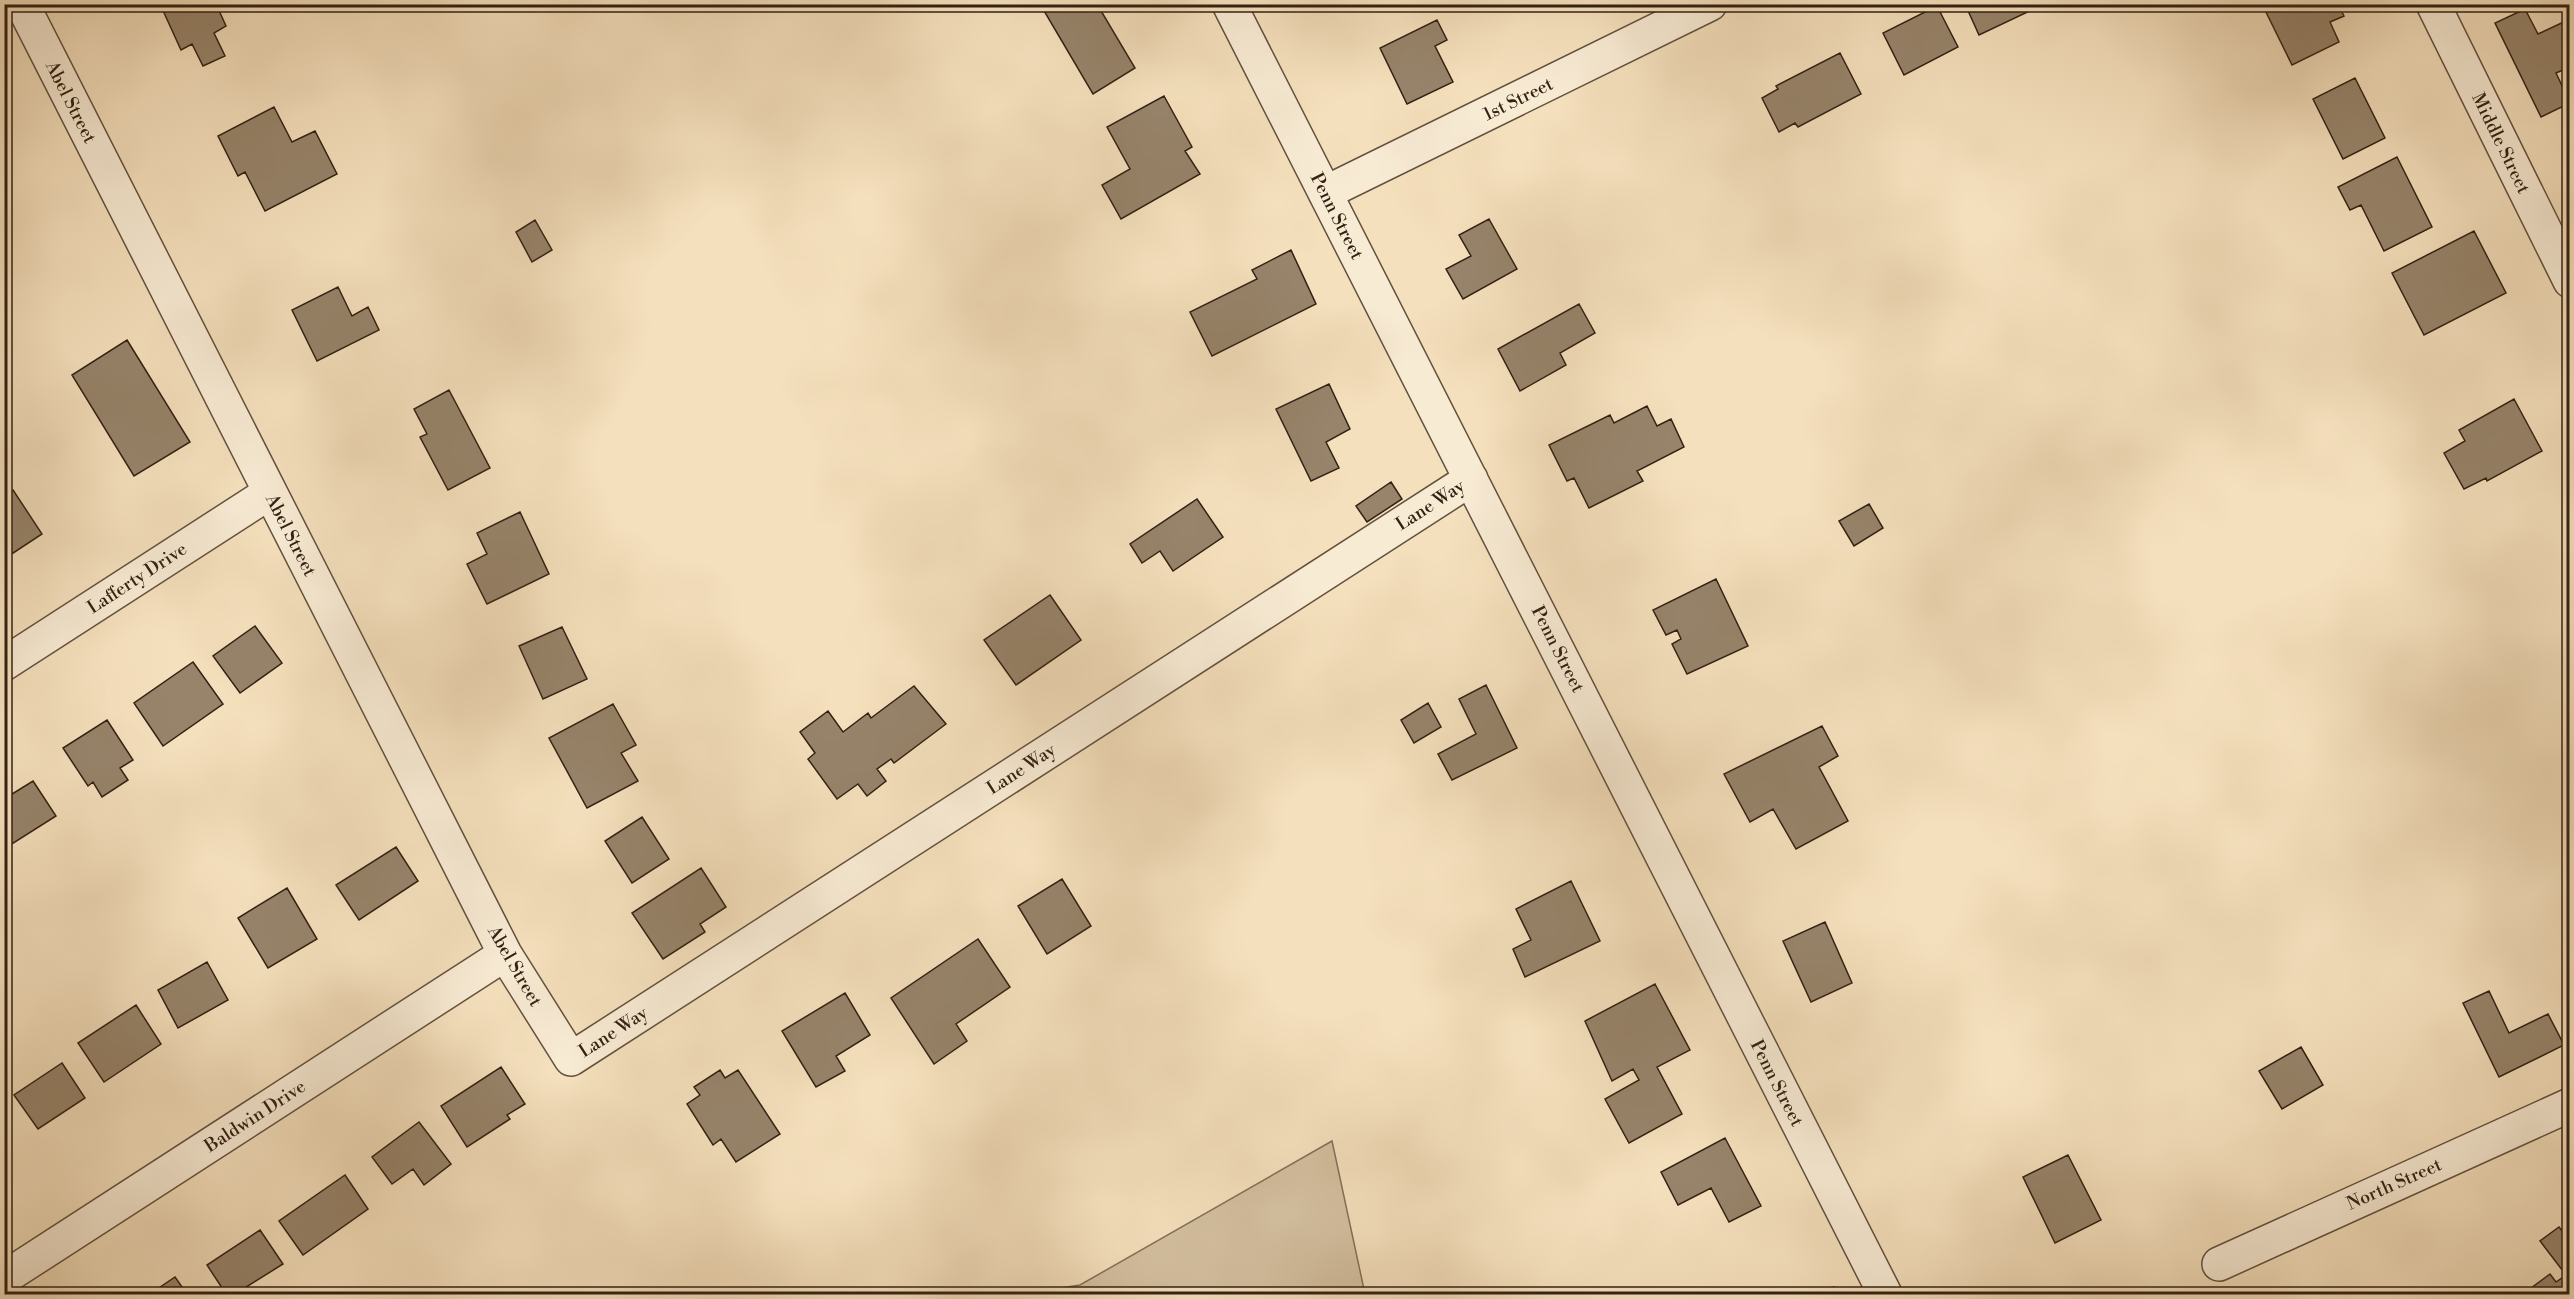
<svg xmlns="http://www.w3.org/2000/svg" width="2574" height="1299" viewBox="0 0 2574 1299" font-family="'Libre Bodoni',serif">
  <rect width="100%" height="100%" fill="#f5e0bd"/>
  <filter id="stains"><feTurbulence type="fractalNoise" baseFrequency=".00333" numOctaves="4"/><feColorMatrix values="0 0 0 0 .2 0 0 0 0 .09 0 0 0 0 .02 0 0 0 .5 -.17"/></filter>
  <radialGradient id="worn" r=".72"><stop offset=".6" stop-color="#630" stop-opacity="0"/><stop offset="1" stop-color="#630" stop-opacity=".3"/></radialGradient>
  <path fill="#d4c0a0" stroke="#83705a" stroke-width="1.5" d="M 1332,1141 L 1365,1294 L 1022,1294 L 1080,1285 Z"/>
  <path fill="#97846b" stroke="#322113" stroke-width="1.5" d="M 160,4 L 216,4 L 226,26 L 214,33 L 225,56 L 203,66 L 192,44 L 181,50 Z
    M 1040,4 L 1097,4 L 1135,68 L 1093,94 Z
    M 1965,4 L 2032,4 L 2034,9 L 1979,35 Z
    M 2266,4 L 2319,4 L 2321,8 L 2329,4 L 2338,4 L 2344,16 L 2330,22 L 2339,42 L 2292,65 L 2263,6 Z
    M 1937,6 L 1958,47 L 1904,75 L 1883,33 Z
    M 2525,9 L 2538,34 L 2570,19 L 2570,67 L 2556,73 L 2570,103 L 2541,117 L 2495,23 Z
    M 1437,20 L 1447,40 L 1435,46 L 1453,82 L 1407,104 L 1380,48 Z
    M 1840,53 L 1861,94 L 1798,127 L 1795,123 L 1779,132 L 1762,98 L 1778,89 L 1776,86 Z
    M 2355,78 L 2385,138 L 2343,159 L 2313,99 Z
    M 1164,96 L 1192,147 L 1185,151 L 1200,174 L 1121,219 L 1102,185 L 1130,169 L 1107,127 Z
    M 274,107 L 292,142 L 315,131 L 337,174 L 265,211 L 245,172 L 238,176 L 218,136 Z
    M 2397,157 L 2432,227 L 2384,251 L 2361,205 L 2350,210 L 2338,187 Z
    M 1489,219 L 1517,269 L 1463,299 L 1446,269 L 1471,256 L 1459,235 Z
    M 535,220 L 552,250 L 532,262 L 516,232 Z
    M 2474,231 L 2506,293 L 2424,335 L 2392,273 Z
    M 1291,250 L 1316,304 L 1212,356 L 1190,312 L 1257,279 L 1252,270 Z
    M 338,287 L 352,316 L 368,307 L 379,330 L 317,361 L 292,310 Z
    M 1579,304 L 1595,333 L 1560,353 L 1566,365 L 1520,391 L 1498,349 Z
    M 127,340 L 190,442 L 134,476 L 72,375 Z
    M 1329,384 L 1350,429 L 1326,442 L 1339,468 L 1311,481 L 1276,409 Z
    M 449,390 L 490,468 L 448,490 L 420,437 L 427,434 L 414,409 Z
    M 2514,399 L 2542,451 L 2487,481 L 2486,478 L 2464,489 L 2444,453 L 2465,441 L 2459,430 Z
    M 1647,406 L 1657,426 L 1671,419 L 1684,447 L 1637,471 L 1643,481 L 1589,508 L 1574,478 L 1567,481 L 1549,445 L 1610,415 L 1614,423 Z
    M 1391,482 L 1402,499 L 1367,522 L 1356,506 Z
    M 13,490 L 42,534 L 4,559 L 4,496 Z
    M 1197,499 L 1223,537 L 1173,571 L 1160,551 L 1142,563 L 1130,544 Z
    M 1869,504 L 1883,528 L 1854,546 L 1839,521 Z
    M 520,512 L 549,574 L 487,604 L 467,564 L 487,554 L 477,533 Z
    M 1716,579 L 1748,646 L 1687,674 L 1672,644 L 1681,639 L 1677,630 L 1666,635 L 1653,610 Z
    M 1050,595 L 1081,640 L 1016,685 L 984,640 Z
    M 255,626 L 282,663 L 240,693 L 213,656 Z
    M 562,627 L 587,679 L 543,699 L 519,646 Z
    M 193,662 L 223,704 L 163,746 L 134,703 Z
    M 1486,685 L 1517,748 L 1452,780 L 1438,754 L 1476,734 L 1459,699 Z
    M 914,686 L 946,724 L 894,763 L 891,759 L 877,769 L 886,781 L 867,796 L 858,784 L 837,799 L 808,759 L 815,753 L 800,732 L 828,711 L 843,732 L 868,713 L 871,718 Z
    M 1428,703 L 1441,727 L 1414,743 L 1401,720 Z
    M 613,704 L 636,745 L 621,753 L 638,781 L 587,808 L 549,738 Z
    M 107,720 L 133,760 L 120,768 L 128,780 L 102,797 L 93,782 L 88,786 L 63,748 Z
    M 1822,726 L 1838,756 L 1819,767 L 1848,821 L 1796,849 L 1773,809 L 1750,822 L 1724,774 Z
    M 33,781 L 56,816 L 4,849 L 4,799 Z
    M 642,817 L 669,859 L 632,883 L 605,841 Z
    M 396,847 L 418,881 L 359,920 L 336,885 Z
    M 701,868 L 726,907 L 700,924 L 705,932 L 663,959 L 632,913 Z
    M 1062,879 L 1091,926 L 1047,954 L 1018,906 Z
    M 1571,881 L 1600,941 L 1525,977 L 1513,949 L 1531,940 L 1516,909 Z
    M 287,888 L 317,939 L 268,968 L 238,918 Z
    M 1825,922 L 1852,983 L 1811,1002 L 1783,941 Z
    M 978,939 L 1010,987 L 956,1024 L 967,1041 L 934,1064 L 891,998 Z
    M 207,962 L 228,1000 L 178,1028 L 158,990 Z
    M 1655,984 L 1690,1050 L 1657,1067 L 1682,1114 L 1629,1143 L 1605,1099 L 1639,1080 L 1633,1069 L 1612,1081 L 1585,1021 Z
    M 2489,991 L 2509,1033 L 2548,1014 L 2564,1045 L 2499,1077 L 2463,1003 Z
    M 845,993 L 870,1035 L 836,1056 L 845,1071 L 816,1087 L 782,1031 Z
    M 136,1005 L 161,1044 L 104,1082 L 78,1043 Z
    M 2301,1047 L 2323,1085 L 2282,1109 L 2259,1071 Z
    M 62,1063 L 85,1098 L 38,1129 L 14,1095 Z
    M 501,1067 L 525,1104 L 507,1115 L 510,1119 L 467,1147 L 441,1106 Z
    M 720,1070 L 725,1078 L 738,1070 L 780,1134 L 736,1162 L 721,1139 L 713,1145 L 687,1104 L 700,1095 L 694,1087 Z
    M 419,1122 L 451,1164 L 424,1185 L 413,1169 L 392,1184 L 372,1157 Z
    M 1725,1138 L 1761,1206 L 1729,1222 L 1711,1188 L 1678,1205 L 1661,1172 Z
    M 2068,1155 L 2101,1220 L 2055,1243 L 2023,1177 Z
    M 345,1175 L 368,1209 L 303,1255 L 279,1221 Z
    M 2559,1227 L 2570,1241 L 2570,1294 L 2523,1294 L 2550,1274 L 2556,1282 L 2566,1275 L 2540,1241 Z
    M 260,1230 L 283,1264 L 235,1294 L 226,1294 L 207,1265 Z
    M 175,1277 L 187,1294 L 150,1294 Z
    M 1834,1287 L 1838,1294 L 1819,1294 Z"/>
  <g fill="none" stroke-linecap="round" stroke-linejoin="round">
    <defs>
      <path id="minor" d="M 22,4 L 505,954 L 571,1059 L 1471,479
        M 1229,4 L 1885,1294
        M 2433,4 L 2570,281
        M 1325,193 L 1710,4
        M 4,664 L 269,493
        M 2219,1264 L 2570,1105
        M 4,1278 L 505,954"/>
    </defs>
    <use href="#minor" stroke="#63513e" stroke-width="36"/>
    <use href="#minor" stroke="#f8ebd4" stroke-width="33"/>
  </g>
  <g text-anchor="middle" stroke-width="5" stroke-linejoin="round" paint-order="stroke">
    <g font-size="18" fill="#322113" stroke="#f8ebd4">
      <text transform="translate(1518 99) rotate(-26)" y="6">1st Street</text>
      <text transform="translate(71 102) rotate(63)" y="6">Abel Street</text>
      <text transform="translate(2501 143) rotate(64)" y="6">Middle Street</text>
      <text transform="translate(1337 216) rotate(63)" y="6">Penn Street</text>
      <text transform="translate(1430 505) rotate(-33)" y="6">Lane Way</text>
      <text transform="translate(291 535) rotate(63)" y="6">Abel Street</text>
      <text transform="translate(137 578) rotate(-33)" y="6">Lafferty Drive</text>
      <text transform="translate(1558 649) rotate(63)" y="6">Penn Street</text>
      <text transform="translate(1021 769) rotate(-33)" y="6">Lane Way</text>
      <text transform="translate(515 966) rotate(60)" y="6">Abel Street</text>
      <text transform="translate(613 1032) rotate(-33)" y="6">Lane Way</text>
      <text transform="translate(1777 1083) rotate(63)" y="6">Penn Street</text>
      <text transform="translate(255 1116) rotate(-33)" y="6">Baldwin Drive</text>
      <text transform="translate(2394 1184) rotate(-24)" y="6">North Street</text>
    </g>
  </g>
  <rect width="2574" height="1299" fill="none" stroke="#f5e0bd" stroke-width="24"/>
  <rect x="6" y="6" width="2562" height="1287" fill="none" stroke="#322113" stroke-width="3"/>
  <rect x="12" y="12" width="2550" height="1275" fill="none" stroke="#322113" stroke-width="1.5"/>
  <rect width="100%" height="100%" filter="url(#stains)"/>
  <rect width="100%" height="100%" fill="url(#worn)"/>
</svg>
